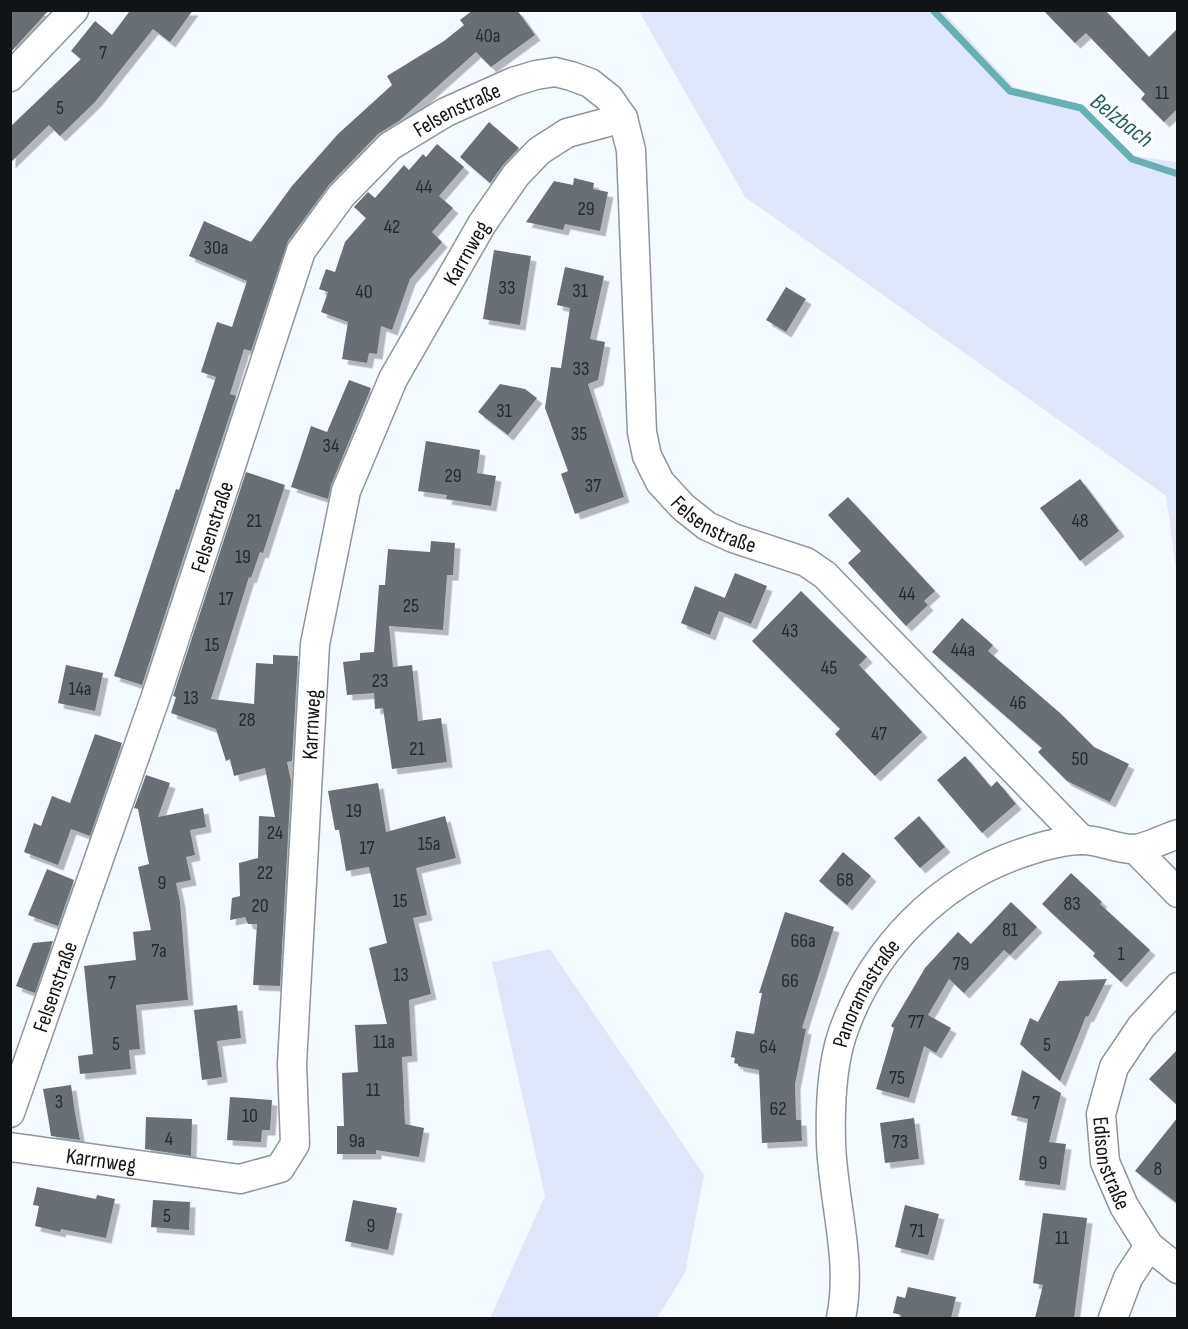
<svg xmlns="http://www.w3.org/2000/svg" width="1188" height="1329" viewBox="0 0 1188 1329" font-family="'Sofia Sans Condensed',sans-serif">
  <defs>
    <filter id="shadow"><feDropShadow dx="5.5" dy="5.5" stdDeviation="0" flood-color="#0004"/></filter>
  </defs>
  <rect width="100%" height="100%" fill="#f4faff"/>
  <path fill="#e0e7fb" d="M 639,11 L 943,11 L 1014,87 L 1081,104 L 1134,156 L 1177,162 L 1177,576 L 1166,496 L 745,197 Z
    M 550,949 L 704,1175 L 685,1273 L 657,1318 L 490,1318 L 545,1196 L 492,962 Z"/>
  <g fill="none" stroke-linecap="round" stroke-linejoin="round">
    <path stroke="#64b0b3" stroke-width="7" d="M 933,10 L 1010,91 L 1081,108 L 1132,159 L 1178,174"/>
  </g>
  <path fill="#686f76" filter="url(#shadow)" d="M 10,10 L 49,10 L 10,53 Z
    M 127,10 L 193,10 L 170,42 L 153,29 L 95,102 L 60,136 L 49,125 L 10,163 L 10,127 L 81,59 L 71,51 L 95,21 L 112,35 L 129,12 Z
    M 473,10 L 517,10 L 535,35 L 491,67 L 476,52 L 399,121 L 378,134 L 329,185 L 288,241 L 251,351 L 244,349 L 230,394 L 236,396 L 142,685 L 114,676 L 176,489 L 179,490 L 216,377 L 201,372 L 217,322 L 232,327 L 247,281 L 189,256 L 204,221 L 251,242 L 292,186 L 338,134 L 392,85 L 387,76 L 444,41 L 464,25 L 460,20 Z
    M 1043,10 L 1105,10 L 1149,57 L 1178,28 L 1178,108 L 1164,122 L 1141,99 L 1145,94 L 1086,33 L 1075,43 Z
    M 489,122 L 519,148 L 503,165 L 490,183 L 460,157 Z
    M 437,144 L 464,167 L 439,196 L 453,208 L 432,232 L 442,242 L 410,279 L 392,330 L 381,326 L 377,354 L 369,353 L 367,363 L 342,359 L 348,322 L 321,312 L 328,292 L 319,289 L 326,269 L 335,272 L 345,242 L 366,218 L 354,207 L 368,192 L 375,198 L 404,165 L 409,170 L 423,154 L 426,157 Z
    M 574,178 L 594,183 L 593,189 L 608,192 L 600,231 L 565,224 L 563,230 L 526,222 L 554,181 L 573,185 Z
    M 494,250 L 531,256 L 520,325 L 483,319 Z
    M 565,267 L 604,276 L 590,339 L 605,342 L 598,380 L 588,384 L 624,497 L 575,514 L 561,474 L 568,471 L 545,408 L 551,367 L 561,368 L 570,308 L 557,305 Z
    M 786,287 L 806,299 L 786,332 L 766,320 Z
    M 349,380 L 371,388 L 331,485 L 328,499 L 291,487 L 311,426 L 327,432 Z
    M 500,384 L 525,389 L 537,398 L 508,435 L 478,412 Z
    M 426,441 L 480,450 L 477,473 L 496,476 L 491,506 L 446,499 L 447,495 L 418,491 Z
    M 246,472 L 285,485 L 263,553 L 260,552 L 251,578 L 249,577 L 211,699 L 254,704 L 256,663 L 273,664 L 273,655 L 298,656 L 292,761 L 287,762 L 291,781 L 280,986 L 253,985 L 257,924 L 248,924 L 245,917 L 230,920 L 232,898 L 240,896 L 239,863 L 258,858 L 259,816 L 275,817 L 265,768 L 234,776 L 230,759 L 226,761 L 216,729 L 171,713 L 176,697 L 173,696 Z
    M 1080,479 L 1119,531 L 1080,561 L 1040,508 Z
    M 848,497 L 935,591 L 924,601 L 928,605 L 906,626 L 848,563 L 861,551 L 828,515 Z
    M 431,541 L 455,543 L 453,575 L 447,575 L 443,630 L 389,626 L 393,667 L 412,665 L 418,721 L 441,718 L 447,762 L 392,769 L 383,708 L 375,709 L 374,693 L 347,695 L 343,662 L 360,660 L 360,653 L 374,652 L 379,585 L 385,585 L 388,549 L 430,552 Z
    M 735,573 L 767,586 L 751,624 L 719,611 L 710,635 L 681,623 L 695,586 L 725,598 L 723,602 Z
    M 801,591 L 867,657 L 859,665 L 922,732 L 875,776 L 835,734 L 840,729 L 752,641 Z
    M 962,618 L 993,645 L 988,651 L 1060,713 L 1094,747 L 1129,764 L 1110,802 L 1067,781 L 1038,752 L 1042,748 L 932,652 Z
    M 66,665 L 103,673 L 95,711 L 58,703 Z
    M 95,734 L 122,743 L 90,836 L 71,829 L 58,865 L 24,852 L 34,823 L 41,826 L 52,796 L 70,803 Z
    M 965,756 L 991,787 L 997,781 L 1016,804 L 982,833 L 937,780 Z
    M 146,775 L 170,783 L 158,817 L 203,808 L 206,827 L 190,830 L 195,855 L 186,857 L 191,880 L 176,883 L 180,902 L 188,1000 L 136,1005 L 140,1049 L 129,1050 L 131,1069 L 80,1074 L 78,1056 L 93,1054 L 84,966 L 136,960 L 133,932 L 151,930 L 138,867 L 149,864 L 138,809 L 134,808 Z
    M 378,783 L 386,832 L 445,816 L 456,858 L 416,868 L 427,915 L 413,918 L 431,994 L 409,1000 L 412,1056 L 402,1057 L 405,1124 L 424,1128 L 419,1157 L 376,1150 L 376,1154 L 337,1154 L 337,1126 L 344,1126 L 342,1073 L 358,1072 L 355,1025 L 387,1024 L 369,948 L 387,943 L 369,867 L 346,871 L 339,830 L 335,830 L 328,791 Z
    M 919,816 L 945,847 L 920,868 L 894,838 Z
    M 843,852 L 871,876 L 847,905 L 819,881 Z
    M 47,869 L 74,880 L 58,926 L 28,915 Z
    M 1071,873 L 1102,902 L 1100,904 L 1150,950 L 1121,982 L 1093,956 L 1095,953 L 1042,904 Z
    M 1011,902 L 1037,927 L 1010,955 L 1004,950 L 964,993 L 949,979 L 928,1015 L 951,1028 L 936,1053 L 924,1046 L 909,1098 L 876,1089 L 894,1028 L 891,1026 L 925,968 L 958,932 L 971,944 Z
    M 785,912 L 834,927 L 802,1028 L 806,1029 L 795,1084 L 796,1120 L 801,1120 L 802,1141 L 762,1143 L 759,1070 L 738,1066 L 738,1064 L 734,1063 L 735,1058 L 731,1057 L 736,1031 L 754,1034 L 762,993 L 759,993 Z
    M 53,941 L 35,993 L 16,986 L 33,943 Z
    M 1107,979 L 1088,1017 L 1086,1016 L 1060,1081 L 1020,1044 L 1030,1018 L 1038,1022 L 1059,981 Z
    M 237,1005 L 241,1038 L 217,1041 L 222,1077 L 202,1080 L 194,1010 Z
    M 1178,1049 L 1178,1106 L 1149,1079 Z
    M 1022,1070 L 1061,1093 L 1049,1142 L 1066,1144 L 1060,1185 L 1019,1180 L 1028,1119 L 1011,1115 Z
    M 71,1085 L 75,1113 L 80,1140 L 51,1136 L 48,1117 L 43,1089 Z
    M 230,1097 L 272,1100 L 270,1130 L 262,1130 L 261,1142 L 227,1140 Z
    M 146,1117 L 192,1119 L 191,1156 L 145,1149 Z
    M 1178,1117 L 1178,1204 L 1135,1171 Z
    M 914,1118 L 919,1159 L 885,1163 L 880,1123 Z
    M 37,1187 L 96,1199 L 97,1195 L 115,1199 L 106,1238 L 61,1229 L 60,1232 L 35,1226 L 39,1206 L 33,1205 Z
    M 153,1200 L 190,1202 L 189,1230 L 151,1227 Z
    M 353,1200 L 397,1208 L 388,1250 L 345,1241 Z
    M 905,1205 L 939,1214 L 928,1255 L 895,1247 Z
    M 1043,1213 L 1087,1218 L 1074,1318 L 1035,1318 L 1043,1285 L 1033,1283 Z
    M 908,1287 L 956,1297 L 951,1318 L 901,1318 L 901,1315 L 893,1313 L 897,1296 L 905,1298 Z"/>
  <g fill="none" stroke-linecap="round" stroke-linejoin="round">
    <defs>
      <g id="minor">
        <path d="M 10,77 L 74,10"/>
        <path d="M 1135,849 L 1178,893"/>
        <path id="s1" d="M 1178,987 L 1141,1027 L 1114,1067 L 1101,1114 L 1105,1162 L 1124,1206 L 1149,1246 L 1178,1269"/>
        <path id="s2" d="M 10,1113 L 156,696 L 301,251 L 341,196 L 390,146 L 446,112 L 513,82 L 536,75 L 555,72 L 571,76 L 590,83 L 609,98 L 623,118 L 631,150 L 642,432 L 647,456 L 660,482 L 683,507 L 707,526 L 733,538 L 806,562 L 825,575 L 1082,840"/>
        <path id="s3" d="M 10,1147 L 240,1179 L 280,1168 L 295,1144 L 292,1064 L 315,644 L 346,491 L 393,379 L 482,224 L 516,175 L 539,151 L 567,133 L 623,118"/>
        <path id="s4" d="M 841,1318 C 853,1260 833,1202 831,1143 C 830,1108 831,1069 842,1035 C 871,949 941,878 1028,851 C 1042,846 1067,840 1081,840 C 1099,839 1117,850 1135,849 C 1146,848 1166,838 1178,834"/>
        <path d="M 1113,1318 L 1128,1278 L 1149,1246"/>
      </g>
    </defs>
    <use href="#minor" stroke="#8d969d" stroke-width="31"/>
    <use href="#minor" stroke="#fff" stroke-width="28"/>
  </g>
  <g text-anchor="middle" stroke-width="6" stroke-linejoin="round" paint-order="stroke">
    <g font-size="20" fill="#262b2e">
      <text x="488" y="42">40a</text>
      <text x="103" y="59">7</text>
      <text x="1162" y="99">11</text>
      <text x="60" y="114">5</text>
      <text x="424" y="193">44</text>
      <text x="586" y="215">29</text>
      <text x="392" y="233">42</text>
      <text x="216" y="254">30a</text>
      <text x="507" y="294">33</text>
      <text x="580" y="297">31</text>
      <text x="364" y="298">40</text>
      <text x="581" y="375">33</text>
      <text x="504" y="417">31</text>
      <text x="579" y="440">35</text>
      <text x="331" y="452">34</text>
      <text x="453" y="482">29</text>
      <text x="593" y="492">37</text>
      <text x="254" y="527">21</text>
      <text x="1080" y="527">48</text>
      <text x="243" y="563">19</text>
      <text x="907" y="600">44</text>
      <text x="226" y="605">17</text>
      <text x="411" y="612">25</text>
      <text x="790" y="637">43</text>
      <text x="212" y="651">15</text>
      <text x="963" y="656">44a</text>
      <text x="829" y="674">45</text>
      <text x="380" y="687">23</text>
      <text x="80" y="695">14a</text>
      <text x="191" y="704">13</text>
      <text x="1018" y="709">46</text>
      <text x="247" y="726">28</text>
      <text x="879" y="740">47</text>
      <text x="417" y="755">21</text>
      <text x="1080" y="765">50</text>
      <text x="354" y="817">19</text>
      <text x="275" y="839">24</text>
      <text x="429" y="850">15a</text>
      <text x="367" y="854">17</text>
      <text x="265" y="879">22</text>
      <text x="845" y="886">68</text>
      <text x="162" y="889">9</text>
      <text x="400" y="907">15</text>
      <text x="1072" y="910">83</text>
      <text x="260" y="912">20</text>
      <text x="1010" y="936">81</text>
      <text x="803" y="947">66a</text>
      <text x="159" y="957">7a</text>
      <text x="1121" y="960">1</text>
      <text x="961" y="970">79</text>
      <text x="401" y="981">13</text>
      <text x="790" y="987">66</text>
      <text x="112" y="989">7</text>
      <text x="916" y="1028">77</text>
      <text x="384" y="1048">11a</text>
      <text x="116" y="1050">5</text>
      <text x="1047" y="1051">5</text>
      <text x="768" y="1053">64</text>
      <text x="897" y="1084">75</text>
      <text x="373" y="1096">11</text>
      <text x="59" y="1108">3</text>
      <text x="1036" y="1109">7</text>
      <text x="778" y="1115">62</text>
      <text x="250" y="1122">10</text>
      <text x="169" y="1145">4</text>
      <text x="357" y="1147">9a</text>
      <text x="900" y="1148">73</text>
      <text x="1043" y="1169">9</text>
      <text x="1158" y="1175">8</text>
      <text x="167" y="1222">5</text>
      <text x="371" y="1232">9</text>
      <text x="917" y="1237">71</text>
      <text x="1062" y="1244">11</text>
    </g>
    <g font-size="22" fill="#101416" stroke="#fff">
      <text dy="8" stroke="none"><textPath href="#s2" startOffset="1124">Felsenstraße</textPath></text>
      <text dy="8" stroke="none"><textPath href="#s3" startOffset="1226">Karrnweg</textPath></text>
      <text dy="8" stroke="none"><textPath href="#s2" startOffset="1754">Felsenstraße</textPath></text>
      <text dy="8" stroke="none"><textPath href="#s2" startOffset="620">Felsenstraße</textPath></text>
      <text dy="8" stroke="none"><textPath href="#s3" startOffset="722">Karrnweg</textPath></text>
      <text dy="8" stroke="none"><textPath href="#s2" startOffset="134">Felsenstraße</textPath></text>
      <text dy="8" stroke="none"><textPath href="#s4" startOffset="333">Panoramastraße</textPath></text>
      <text dy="8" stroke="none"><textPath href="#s3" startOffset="92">Karrnweg</textPath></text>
      <text dy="8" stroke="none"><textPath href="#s1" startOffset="202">Edisonstraße</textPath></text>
    </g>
    <g font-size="24" font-style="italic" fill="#1f5f62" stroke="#fff">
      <text transform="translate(1122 120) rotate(38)" y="8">Belzbach</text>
    </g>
  </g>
  <rect width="1188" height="1329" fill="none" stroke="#101416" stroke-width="24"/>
</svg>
